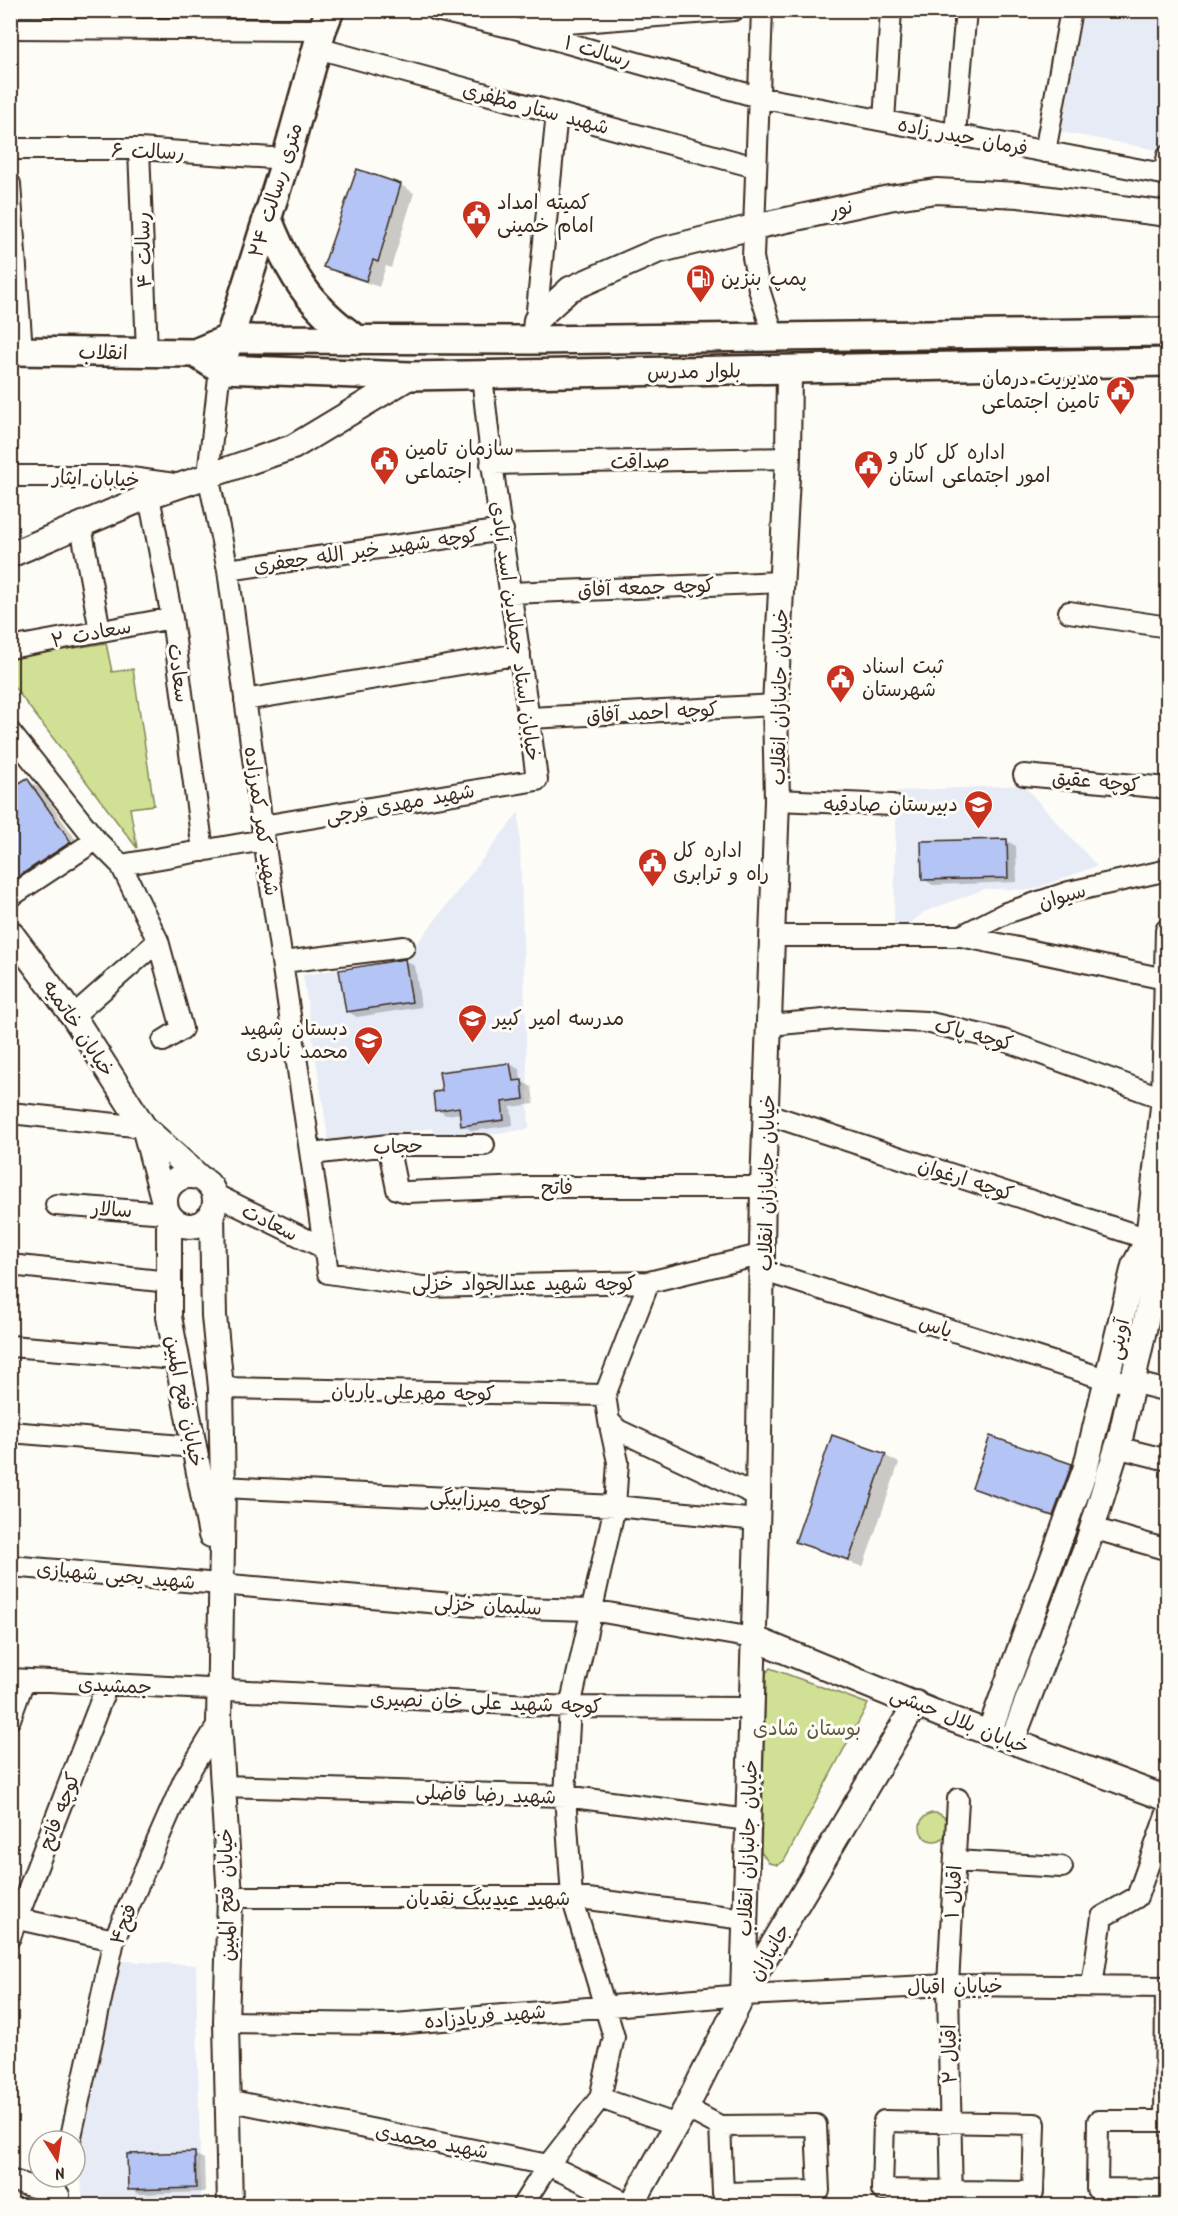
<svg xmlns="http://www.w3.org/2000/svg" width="1178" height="2216" viewBox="0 0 1178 2216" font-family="Kalam,'Playpen Sans Arabic',sans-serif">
  <rect width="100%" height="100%" fill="#fdfcf7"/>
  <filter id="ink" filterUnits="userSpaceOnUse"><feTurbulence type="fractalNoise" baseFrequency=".0167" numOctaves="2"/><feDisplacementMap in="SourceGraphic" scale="12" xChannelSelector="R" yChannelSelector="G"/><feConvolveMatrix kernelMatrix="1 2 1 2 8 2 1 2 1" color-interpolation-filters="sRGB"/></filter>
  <g filter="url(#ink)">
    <path fill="#e7ebf6" d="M 1083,11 L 1123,11 L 1167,19 L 1168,128 L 1163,151 L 1061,132 Z
      M 1023,785 L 1097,866 L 1031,890 L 985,889 L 924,912 L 905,928 L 894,929 L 896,791 Z
      M 519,812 L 529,1129 L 440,1141 L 431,1128 L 329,1144 L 303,975 L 405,959 Z
      M 122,1961 L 196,1965 L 201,2205 L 83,2206 L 78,2140 L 90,2082 Z"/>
    <path fill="#d0e195" stroke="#86865a" stroke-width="1.5" d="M 106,643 L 112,672 L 133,669 L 154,805 L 130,808 L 137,848 L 11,683 L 11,658 Z
      M 770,1668 L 868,1704 L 784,1861 L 778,1865 L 769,1863 L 761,1852 L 766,1673 Z
      M920 1827a14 14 0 1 1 28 0a14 14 0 1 1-28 0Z"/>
    <path fill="#0003" d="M 358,171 L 401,185 L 414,193 L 391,268 L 386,266 L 379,287 L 338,273 L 325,266 Z
      M 27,780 L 40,788 L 83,850 L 10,887 L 10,791 Z
      M 1007,841 L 1016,846 L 1017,882 L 933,885 L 923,879 Z
      M 405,961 L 415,966 L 421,1007 L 357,1017 L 347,1011 Z
      M 510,1064 L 520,1070 L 521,1081 L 532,1087 L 534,1104 L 511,1107 L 513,1125 L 472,1131 L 463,1125 L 461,1113 L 446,1115 L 437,1110 L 443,1092 Z
      M 833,1437 L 886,1456 L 899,1463 L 863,1567 L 810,1548 L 797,1541 Z
      M 1071,1465 L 1084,1473 L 1066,1522 L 987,1495 L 974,1488 Z
      M 194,2154 L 204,2159 L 205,2192 L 139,2194 L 129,2189 Z"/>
    <path fill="#b4c4f4" stroke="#3b2a1e" stroke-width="1.5" d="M 357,169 L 401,184 L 378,262 L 373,260 L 366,281 L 323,267 Z
      M 27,778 L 71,842 L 10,882 L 10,789 Z
      M 1007,839 L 1008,878 L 922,880 L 921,841 Z
      M 405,959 L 412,1002 L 346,1012 L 339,970 Z
      M 510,1063 L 513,1081 L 522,1080 L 524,1099 L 502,1102 L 504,1120 L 461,1126 L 459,1107 L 435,1111 L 433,1092 L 442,1091 L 439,1072 Z
      M 832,1435 L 886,1454 L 849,1560 L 795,1542 Z
      M 990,1436 L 1072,1464 L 1053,1516 L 972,1488 Z
      M 195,2152 L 196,2188 L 128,2190 L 127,2154 Z"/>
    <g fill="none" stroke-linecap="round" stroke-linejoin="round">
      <defs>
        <path id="minor" d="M 436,10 L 514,28 L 758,97 L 1168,175
          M 762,10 L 753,257 L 759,289 L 774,337
          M 529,26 L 734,10
          M 10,28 L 322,30
          M 317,48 L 755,167
          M 884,121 L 891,10
          M 955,134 L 966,10
          M 10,149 L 139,149 L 286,159
          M 139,149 L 147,352
          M 1045,152 L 1071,10
          M 1164,175 L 1168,155
          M 10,184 L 22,351
          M 536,320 L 557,113
          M 220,369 L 208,475 L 228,570 L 262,826 L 328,1273 L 423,1287 L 649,1282
          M 491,464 L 788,458
          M 10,476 L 116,476 L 182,485
          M 149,496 L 172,618 L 203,851
          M 81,526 L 100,631
          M 228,570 L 503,530
          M 510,593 L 782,582
          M 1069,612 L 1168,627
          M 10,648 L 172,618
          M 245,700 L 520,654
          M 530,718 L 775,705
          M 10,732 L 96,840 L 121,865 L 158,941 L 182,1029 L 163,1041
          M 1024,775 L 1168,788
          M 777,800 L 892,805
          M 262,826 L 537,780 C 520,644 495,510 482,374
          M 121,865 L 264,840
          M 10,897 L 96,840
          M 773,936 L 961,936 L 1165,979 L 1168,974
          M 961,936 L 1006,913 L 1069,892 L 1168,870
          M 283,962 L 404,947
          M 73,1016 L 158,941
          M 770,1025 L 845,1018 L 926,1022 L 1003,1040 L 1168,1100
          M 10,1113 L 144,1127
          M 767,1114 L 1148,1239 L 1158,1248
          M 388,1145 L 397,1189 L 407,1192 L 524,1187 L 763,1187
          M 312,1154 L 388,1145 L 484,1145
          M 216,1195 L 324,1248
          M 56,1205 L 168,1213
          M 10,1265 L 169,1282
          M 764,1271 L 1109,1380 L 1132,1382 L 1168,1391
          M 10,1346 L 176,1359
          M 221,1388 L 605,1395
          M 10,1432 L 195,1447
          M 1116,1447 L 1168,1460
          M 223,1487 L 615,1506 L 757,1520
          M 758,1496 L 618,1430 L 609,1421 L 605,1395 L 649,1282 L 764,1254
          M 1092,1528 L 1168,1550
          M 10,1566 L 487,1607 L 591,1610 L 753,1638
          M 10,1679 L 570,1707 L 751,1708
          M 10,1719 L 24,1680
          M 222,1786 L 565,1796 L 748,1820
          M 955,1861 L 1062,1867
          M 230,1897 L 572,1897 L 745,1919
          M 10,1917 L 114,1940
          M 10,1937 L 107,1685
          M 1092,1986 L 1102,1917 L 1137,1897 L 1168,1810
          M 226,2022 L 395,2024 L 743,1995 L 948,1985 L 1168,1987
          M 600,2098 L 614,2037 L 572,1897 L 565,1796 L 570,1707 L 615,1506 L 618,1462 L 609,1421
          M 227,2100 L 548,2165 L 631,2205
          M 686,2108 L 720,2126 L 816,2125 L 819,2191 L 723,2193 L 720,2126
          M 884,2121 L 1035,2124 L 1033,2192 L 882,2190 Z
          M 1165,2121 L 1166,1987
          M 1168,2121 L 1098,2121 L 1097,2189 L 1168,2190
          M 70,2141 L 114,1940 L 184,1780 L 219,1723
          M 10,2180 L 59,2195
          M 522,2206 L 548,2165 L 600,2098 L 677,2125
          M 952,2206 L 948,1985 L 958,1799"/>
        <path id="tertiary" d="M 534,340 L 536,320 L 570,289 L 657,251 L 745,229 L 889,198 L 936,191 L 1019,195 L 1168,214
          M 10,555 L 149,496 L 293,447 L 411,376
          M 10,932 L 73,1016 L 144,1127 L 199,1177
          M 144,1127 L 165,1206
          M165 1201a25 25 0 1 1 50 0a25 25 0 1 1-50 0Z
          M 169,1215 L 169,1317 L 211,1535
          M 212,1215 L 214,1316 L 221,1388 L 223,1487 L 219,1723 L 230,1897 L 226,2022 L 230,2206
          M 753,1638 L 946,1717 L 1168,1799
          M 989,1733 L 1085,1470 L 1134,1266 L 1148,1239 L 1164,1098 L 1168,931
          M 1012,1741 L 1086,1548 L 1121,1435 L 1168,1220
          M 743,1995 L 758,1496 L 763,1187 L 777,800 L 775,705 L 788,458 L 789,370
          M 631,2206 L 686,2108 L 743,1995 L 916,1703"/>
        <path id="secondary" d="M 267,217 C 289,272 308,306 358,340
          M 10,351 L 195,353 L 228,339 L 534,340 L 1168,332
          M 195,353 L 220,369 L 411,376 L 1168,362
          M 224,356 L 286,159 L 322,30 L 330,10"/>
      </defs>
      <use href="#minor" stroke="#3b2a1e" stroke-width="24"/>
      <use href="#tertiary" stroke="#3b2a1e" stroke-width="28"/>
      <use href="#secondary" stroke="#3b2a1e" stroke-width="32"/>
      <use href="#minor" stroke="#fdfcf7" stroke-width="20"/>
      <use href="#tertiary" stroke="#fdfcf7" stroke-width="24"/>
      <use href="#secondary" stroke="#fdfcf7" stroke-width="27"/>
    </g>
  </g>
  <defs>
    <symbol id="civic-pin" viewBox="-11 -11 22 30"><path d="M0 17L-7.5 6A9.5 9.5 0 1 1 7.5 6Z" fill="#c8321e" stroke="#fdfcf7"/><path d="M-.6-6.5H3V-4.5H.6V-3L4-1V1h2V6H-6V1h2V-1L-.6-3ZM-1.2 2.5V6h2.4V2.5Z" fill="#fff"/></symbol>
    <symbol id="fuel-pin" viewBox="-11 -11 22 30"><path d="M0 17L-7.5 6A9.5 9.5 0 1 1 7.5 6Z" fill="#c8321e" stroke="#fdfcf7"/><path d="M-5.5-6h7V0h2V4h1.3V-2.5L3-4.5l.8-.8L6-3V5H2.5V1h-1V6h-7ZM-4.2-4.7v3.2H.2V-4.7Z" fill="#fff"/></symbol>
    <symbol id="school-pin" viewBox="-11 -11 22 30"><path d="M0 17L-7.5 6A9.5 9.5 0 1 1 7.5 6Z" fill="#c8321e" stroke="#fdfcf7"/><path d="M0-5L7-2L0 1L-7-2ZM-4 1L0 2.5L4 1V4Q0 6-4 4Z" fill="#fff"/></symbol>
  </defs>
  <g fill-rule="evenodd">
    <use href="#civic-pin" x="460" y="198" width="33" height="45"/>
    <use href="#fuel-pin" x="684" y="262" width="33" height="45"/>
    <use href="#civic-pin" x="1104" y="374" width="33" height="45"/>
    <use href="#civic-pin" x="368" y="444" width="33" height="45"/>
    <use href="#civic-pin" x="852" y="448" width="33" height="45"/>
    <use href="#civic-pin" x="824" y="662" width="33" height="45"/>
    <use href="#school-pin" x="962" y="788" width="33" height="45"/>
    <use href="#civic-pin" x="636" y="846" width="33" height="45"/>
    <use href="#school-pin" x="456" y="1002" width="33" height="45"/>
    <use href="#school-pin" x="352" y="1024" width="33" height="45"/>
  </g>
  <g text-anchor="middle" stroke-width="6" stroke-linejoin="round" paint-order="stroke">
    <g font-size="20" fill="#3b2a1e" stroke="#fdfcf7">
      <text transform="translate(598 51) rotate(16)" y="7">رسالت ۱</text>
      <text transform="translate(536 108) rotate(15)" y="7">شهید ستار مظفری</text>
      <text transform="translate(963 136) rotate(11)" y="7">فرمان حیدر زاده</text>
      <text transform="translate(148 151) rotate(2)" y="7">رسالت ۶</text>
      <text transform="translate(275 190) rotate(-73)" y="7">۲۴ متری رسالت</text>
      <text transform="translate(841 208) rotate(-12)" y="7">نور</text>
      <text transform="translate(143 250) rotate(-92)" y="7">رسالت ۴</text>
      <text transform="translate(103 352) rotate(1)" y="7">انقلاب</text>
      <text transform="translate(694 371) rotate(-1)" y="7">بلوار مدرس</text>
      <text transform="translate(640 461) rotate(-1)" y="7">صداقت</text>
      <text transform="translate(96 478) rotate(2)" y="7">خیابان ایثار</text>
      <text transform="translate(366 550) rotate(-8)" y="7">کوچه شهید خیر الله جعفری</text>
      <text transform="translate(646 587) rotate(-2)" y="7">کوچه جمعه آفاق</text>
      <text transform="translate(516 631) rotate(82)" y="7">خیابان استاد جمالدین اسد آبادی</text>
      <text transform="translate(91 633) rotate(-11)" y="7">سعادت ۲</text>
      <text transform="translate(179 673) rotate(82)" y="7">سعادت</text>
      <text transform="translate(779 697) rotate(-89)" y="7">خیابان جانبازان انقلاب</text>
      <text transform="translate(652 712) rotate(-3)" y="7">کوچه احمد آفاق</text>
      <text transform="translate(1096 781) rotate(5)" y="7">کوچه عقیق</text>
      <text transform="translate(400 803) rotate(-10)" y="7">شهید مهدی فرجی</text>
      <text transform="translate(262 821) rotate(82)" y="7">شهید کمر کمرزاده</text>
      <text transform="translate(1062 896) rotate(-16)" y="7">سیوان</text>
      <text transform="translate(79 1028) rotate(56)" y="7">خیابان خاتمیه</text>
      <text transform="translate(974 1034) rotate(14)" y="7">کوچه پاک</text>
      <text transform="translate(398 1146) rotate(-2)" y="7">حجاب</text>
      <text transform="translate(966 1179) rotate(18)" y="7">کوچه ارغوان</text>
      <text transform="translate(766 1183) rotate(-89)" y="7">خیابان جانبازان انقلاب</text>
      <text x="557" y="1194">فاتح</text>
      <text transform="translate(112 1209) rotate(4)" y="7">سالار</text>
      <text transform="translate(270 1222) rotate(26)" y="7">سعادت</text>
      <text x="524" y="1290">کوچه شهید عبدالجواد خزلی</text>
      <text transform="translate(936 1326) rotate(18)" y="7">یاس</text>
      <text transform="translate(1118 1339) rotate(-77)" y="7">آوینی</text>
      <text transform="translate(413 1392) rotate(1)" y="7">کوچه مهرعلی یاریان</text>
      <text transform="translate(185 1401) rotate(79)" y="7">خیابان فتح المبین</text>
      <text transform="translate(490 1500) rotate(3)" y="7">کوچه میرزابیگی</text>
      <text transform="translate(116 1575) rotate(5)" y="7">شهید یحیی شهبازی</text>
      <text transform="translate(488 1605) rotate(3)" y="7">سلیمان خزلی</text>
      <text transform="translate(115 1685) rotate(3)" y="7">جمشیدی</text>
      <text transform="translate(486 1702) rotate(2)" y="7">کوچه شهید علی خان نصیری</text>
      <text transform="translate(960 1720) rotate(22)" y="7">خیابان بلال حبشی</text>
      <text transform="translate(486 1794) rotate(2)" y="7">شهید رضا فاضلی</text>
      <text transform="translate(59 1811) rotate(-69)" y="7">کوچه فاتح</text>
      <text transform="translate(747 1848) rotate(-88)" y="7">خیابان جانبازان انقلاب</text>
      <text transform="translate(953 1892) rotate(-87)" y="7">اقبال ۱</text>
      <text transform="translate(226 1895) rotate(-91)" y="7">خیابان فتح المبین</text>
      <text x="488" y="1905">شهید عیدیبگ نقدیان</text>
      <text transform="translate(123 1924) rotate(-69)" y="7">فتح۴</text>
      <text transform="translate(769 1952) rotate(-60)" y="7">جانبازان</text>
      <text transform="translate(955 1986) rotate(-1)" y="7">خیابان اقبال</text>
      <text transform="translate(485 2016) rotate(-5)" y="7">شهید فریادزاده</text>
      <text transform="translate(949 2054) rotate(-91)" y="7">اقبال ۲</text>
      <text transform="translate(432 2141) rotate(11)" y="7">شهید محمدی</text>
    </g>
    <g font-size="20" fill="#3b2a1e" stroke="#fdfcf7" text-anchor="start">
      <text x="497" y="209">کمیته امداد<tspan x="497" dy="23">امام خمینی</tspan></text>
      <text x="721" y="285">پمپ بنزین</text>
      <text x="1099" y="385" text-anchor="end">مدیریت درمان<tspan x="1099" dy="23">تامین اجتماعی</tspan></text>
      <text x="405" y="455">سازمان تامین<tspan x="405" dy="23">اجتماعی</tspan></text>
      <text x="889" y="459">اداره کل کار و<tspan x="889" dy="23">امور اجتماعی استان</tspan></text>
      <text x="862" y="673">ثبت اسناد<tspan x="862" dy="23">شهرستان</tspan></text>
      <text x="958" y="811" text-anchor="end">دبیرستان صادقیه</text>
      <text x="673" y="857">اداره کل<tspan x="673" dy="23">راه و ترابری</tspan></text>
      <text x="493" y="1025">مدرسه امیر کبیر</text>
      <text x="348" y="1035" text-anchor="end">دبستان شهید<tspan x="348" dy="23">محمد نادری</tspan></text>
    </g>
    <g font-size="20" fill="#60583c" stroke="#fdfcf7">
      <text x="807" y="1735">بوستان شادی</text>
    </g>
  </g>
  <rect width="1178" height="2216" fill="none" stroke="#fdfcf7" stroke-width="36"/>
  <rect x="18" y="18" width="1142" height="2180" fill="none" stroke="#3b2a1e" stroke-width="2" filter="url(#ink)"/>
  <g transform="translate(57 2159) rotate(168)"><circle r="28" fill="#fdfcf7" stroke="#afa8a0" stroke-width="1.5"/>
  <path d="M0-4.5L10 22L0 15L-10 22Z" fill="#c8321e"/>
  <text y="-9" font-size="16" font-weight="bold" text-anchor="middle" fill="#3b2a1e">N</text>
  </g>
</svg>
